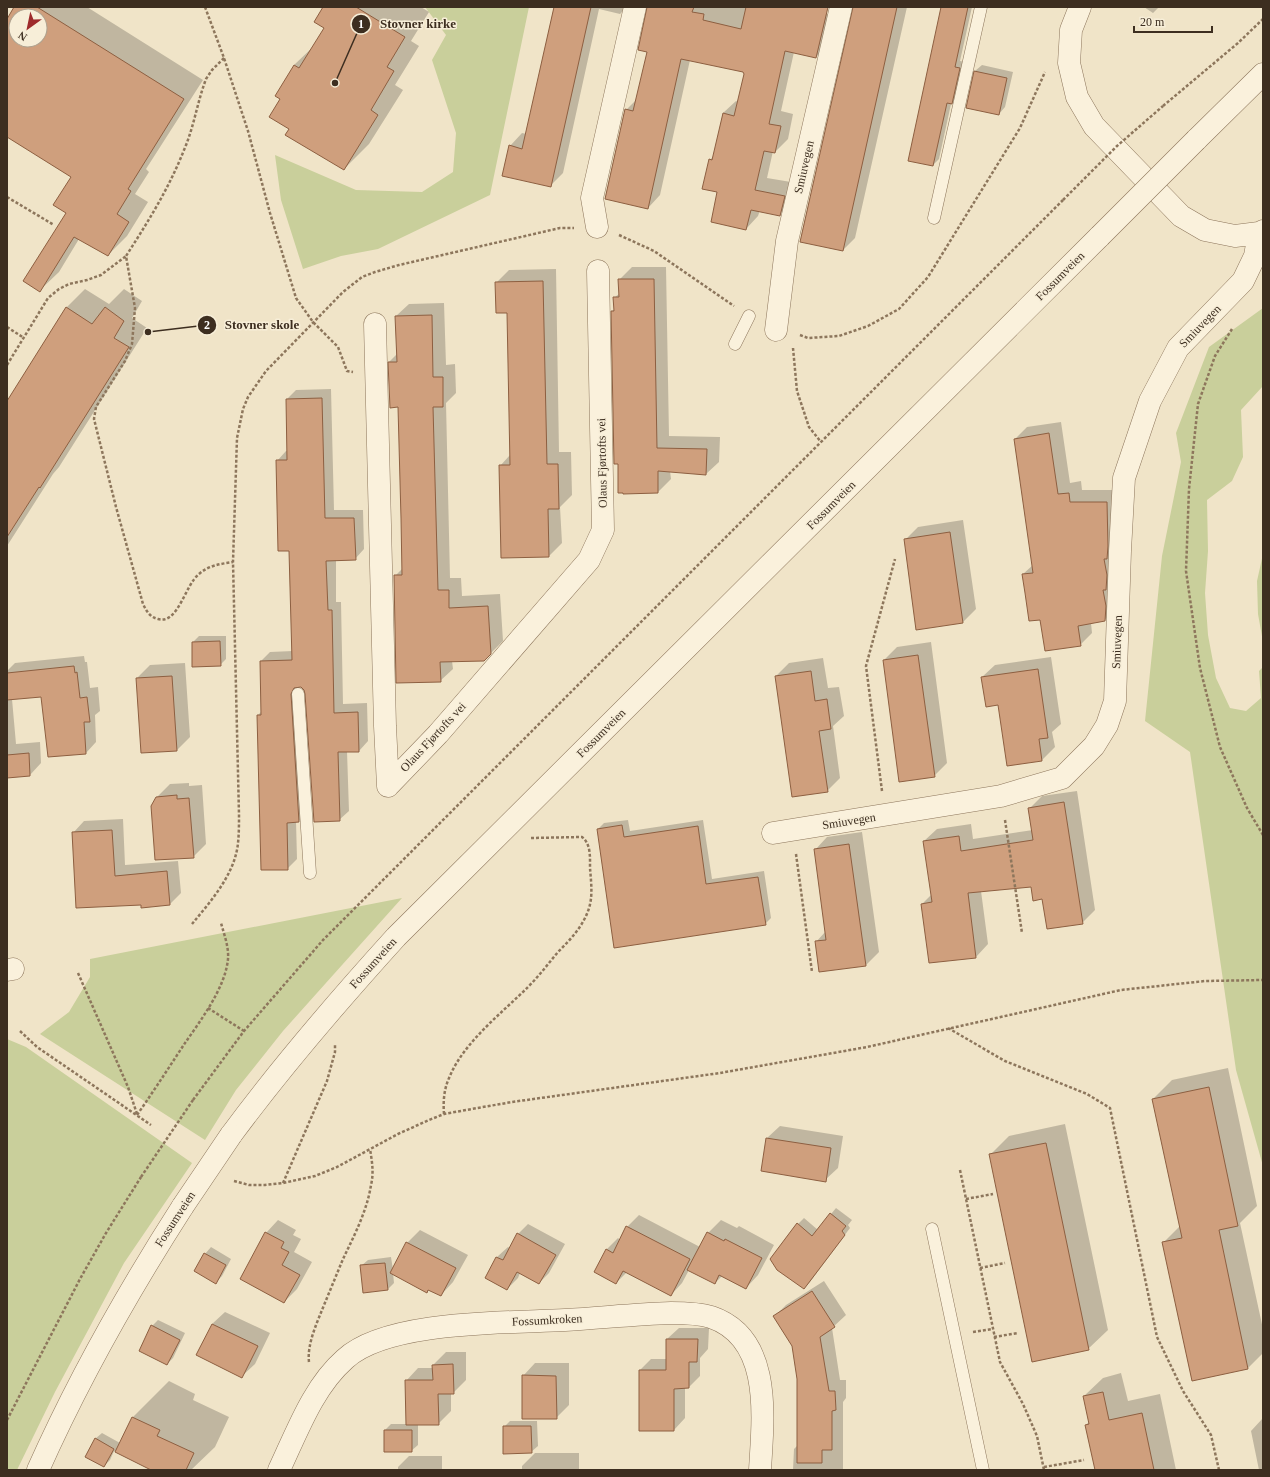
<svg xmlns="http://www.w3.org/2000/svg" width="1270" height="1477" viewBox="0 0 1270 1477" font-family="'Times New Roman',serif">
  <rect width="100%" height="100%" fill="#f0e4c8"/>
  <path fill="#c9cf9b" d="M 425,7 L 529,7 L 490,195 L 378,249 L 341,256 L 303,269 L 281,200 L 275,155 L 356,190 L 422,192 L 453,172 L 456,133 L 432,60 L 446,35 Z
    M 1263,308 L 1263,386 L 1241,410 L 1243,457 L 1232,481 L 1207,500 L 1208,551 L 1205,593 L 1208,635 L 1216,678 L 1230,708 L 1246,711 L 1261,698 L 1259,671 L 1263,667 L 1263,1166 L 1236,1070 L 1190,752 L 1145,721 L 1162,556 L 1181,462 L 1176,433 L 1209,347 Z
    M 1263,554 L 1263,642 L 1258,614 L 1257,581 Z
    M 402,898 L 283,1031 L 236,1090 L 205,1140 L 40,1034 L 69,1012 L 90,977 L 90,959 Z
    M 7,1039 L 26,1047 L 192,1163 L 124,1263 L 55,1392 L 17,1470 L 7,1470 Z"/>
  <path fill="#0003" fill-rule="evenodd" d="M 16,7 L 87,7 L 203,80 L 146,169 L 149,172 L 135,194 L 148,202 L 127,236 L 108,255 L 79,239 L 59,272 L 39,291 L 67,212 L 72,177 L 7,136 L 7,21 ZM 16,16 L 40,16 L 40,40 L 16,40 Z
    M 324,7 L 421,7 L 429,12 L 411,41 L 419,46 L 395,85 L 403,90 L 369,144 L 344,169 L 290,128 L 282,99 L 294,65 L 314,46 L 325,28 Z
    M 554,7 L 627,7 L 620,14 L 599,9 L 563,173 L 550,186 L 510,146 L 522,133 L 527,134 Z
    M 648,7 L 804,7 L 804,9 L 835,16 L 829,44 L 816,57 L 794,52 L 781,111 L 793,114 L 788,139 L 775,152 L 773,151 L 767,178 L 797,183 L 792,202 L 780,214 L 760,210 L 758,216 L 746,229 L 718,191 L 710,160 L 714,156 L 723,113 L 736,101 L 738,102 L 745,72 L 690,60 L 660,195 L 648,208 L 626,110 L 637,99 L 648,51 Z
    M 854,7 L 907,7 L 855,238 L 843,250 Z
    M 942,7 L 972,7 L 960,61 L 965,62 L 957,97 L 951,104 L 939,159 L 933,165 Z
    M 1144,7 L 1159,7 L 1153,13 Z
    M 982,65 L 1013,72 L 1005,107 L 999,114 L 967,107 L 975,71 Z
    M 632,267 L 666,267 L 669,436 L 720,437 L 719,462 L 706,474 L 670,471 L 671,479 L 658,492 L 612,311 L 615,309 L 614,298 L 620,293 L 619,280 Z
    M 556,269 L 559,452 L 571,452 L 572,495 L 560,507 L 562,543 L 549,556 L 500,466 L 511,454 L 508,312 L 496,283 L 509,270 Z
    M 85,289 L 109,304 L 124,289 L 142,301 L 132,318 L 147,328 L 59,467 L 53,474 L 7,546 L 7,402 L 66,308 Z
    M 444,303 L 446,365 L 455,364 L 456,393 L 446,403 L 450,578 L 461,578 L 462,596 L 500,594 L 503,641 L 484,660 L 452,661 L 453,669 L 440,681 L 395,576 L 403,568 L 399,406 L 389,362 L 397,354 L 396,316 L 409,304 Z
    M 331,389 L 334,510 L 363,510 L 364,549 L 355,559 L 336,559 L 336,602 L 341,602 L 343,704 L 367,703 L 368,741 L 359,751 L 347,751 L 349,811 L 339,820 L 306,693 L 301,686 L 299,686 L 308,812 L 299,821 L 296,821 L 297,859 L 287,869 L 258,715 L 262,711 L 261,661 L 270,652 L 293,651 L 290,550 L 277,461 L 286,451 L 288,451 L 287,399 L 296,390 Z
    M 1061,422 L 1070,483 L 1081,481 L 1082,490 L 1119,490 L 1117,607 L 1105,620 L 1091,623 L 1092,633 L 1080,645 L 1041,619 L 1023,574 L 1033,565 L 1015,439 L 1027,427 Z
    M 963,520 L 976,609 L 963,622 L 917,629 L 905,540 L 918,527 Z
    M 199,636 L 226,636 L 226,659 L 220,665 L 193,642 Z
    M 931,642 L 947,763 L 934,776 L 884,660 L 897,647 Z
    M 84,656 L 85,662 L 87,662 L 90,688 L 98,687 L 100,711 L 95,715 L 96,742 L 86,753 L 42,695 L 12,699 L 16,744 L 40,742 L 41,763 L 30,775 L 7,777 L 7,671 L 15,663 Z
    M 1051,657 L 1061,724 L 1052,732 L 1055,747 L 1042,760 L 999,704 L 982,677 L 995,665 Z
    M 823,658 L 828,688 L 839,687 L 844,716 L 833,726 L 840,778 L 827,791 L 776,676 L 789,663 Z
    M 185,663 L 190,737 L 177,750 L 137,678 L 150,665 Z
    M 189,783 L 189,786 L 202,785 L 206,844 L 193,857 L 157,797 L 170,784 Z
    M 1077,791 L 1095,910 L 1082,923 L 1043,898 L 1032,886 L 981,891 L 988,944 L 976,957 L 930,962 L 922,904 L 932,894 L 924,841 L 937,829 L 971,824 L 973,839 L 1033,830 L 1029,809 L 1042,796 Z
    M 123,819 L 125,865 L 178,861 L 181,893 L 170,904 L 142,904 L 77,907 L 73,833 L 84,821 Z
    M 628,820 L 630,831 L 703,820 L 712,879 L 764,871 L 771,918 L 765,924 L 598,829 L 604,823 Z
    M 862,832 L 879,952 L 866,965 L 820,970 L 816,942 L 826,931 L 815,850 L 827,837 Z
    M 1228,1068 L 1257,1206 L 1240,1223 L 1263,1329 L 1263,1353 L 1248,1368 L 1192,1380 L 1163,1243 L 1180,1226 L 1153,1099 L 1172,1080 Z
    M 1065,1124 L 1108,1330 L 1088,1349 L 990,1155 L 1009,1136 Z
    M 780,1126 L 843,1136 L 838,1168 L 825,1180 L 767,1138 Z
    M 836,1208 L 852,1220 L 848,1225 L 850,1228 L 810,1282 L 804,1288 L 798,1224 L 804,1218 L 818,1230 Z
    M 639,1215 L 700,1247 L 708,1233 L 721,1220 L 737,1228 L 739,1226 L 774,1245 L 758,1275 L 746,1288 L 722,1276 L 715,1283 L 689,1270 L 682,1283 L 671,1295 L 627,1272 L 616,1283 L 606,1250 L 618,1238 L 620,1240 L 627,1227 Z
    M 278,1220 L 296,1230 L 293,1235 L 301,1239 L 294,1252 L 312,1262 L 297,1289 L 284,1302 L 266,1233 Z
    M 528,1224 L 565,1244 L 549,1273 L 539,1283 L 520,1273 L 518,1278 L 507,1289 L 486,1277 L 497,1257 L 508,1247 L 510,1248 L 518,1234 Z
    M 420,1230 L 468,1255 L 453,1282 L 441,1295 L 429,1289 L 427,1291 L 393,1273 L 394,1283 L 388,1289 L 361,1266 L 368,1260 L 391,1257 L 393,1270 L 407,1243 Z
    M 211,1247 L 231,1259 L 222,1276 L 216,1282 L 205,1254 Z
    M 824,1281 L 846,1315 L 832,1328 L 840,1380 L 846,1380 L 846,1398 L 843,1402 L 843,1470 L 793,1470 L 794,1449 L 798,1445 L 798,1379 L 793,1345 L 774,1317 L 786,1305 Z
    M 225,1312 L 270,1333 L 255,1364 L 242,1376 L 212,1324 Z
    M 158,1320 L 185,1333 L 173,1358 L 167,1364 L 152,1326 Z
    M 679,1328 L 709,1328 L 708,1349 L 700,1358 L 700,1376 L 689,1387 L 685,1387 L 685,1418 L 674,1430 L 640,1370 L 651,1359 L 667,1359 L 667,1339 Z
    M 446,1352 L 466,1352 L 466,1380 L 453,1393 L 451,1393 L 451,1411 L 438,1424 L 418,1424 L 418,1445 L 411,1451 L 385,1430 L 391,1424 L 406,1424 L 406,1381 L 418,1368 L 433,1368 L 433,1365 Z
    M 535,1363 L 569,1363 L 569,1405 L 556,1418 L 523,1376 Z
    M 1121,1373 L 1128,1401 L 1160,1394 L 1176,1470 L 1096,1470 L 1086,1425 L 1090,1421 L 1084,1396 L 1103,1378 Z
    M 169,1381 L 195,1394 L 193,1400 L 229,1417 L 215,1447 L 191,1470 L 153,1470 L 114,1451 L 110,1460 L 104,1466 L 95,1439 L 102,1433 L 120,1443 L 133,1417 Z
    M 1263,1418 L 1263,1470 L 1259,1470 L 1251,1431 Z
    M 510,1421 L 537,1421 L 538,1446 L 531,1452 L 504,1427 Z
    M 535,1453 L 579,1453 L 579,1470 L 522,1470 L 522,1466 Z
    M 409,1456 L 442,1456 L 442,1470 L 398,1470 L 398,1467 Z"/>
  <path fill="#cf9f7d" stroke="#8d5f41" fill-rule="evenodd" d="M 14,7 L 37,7 L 184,99 L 128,189 L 131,191 L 117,214 L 129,222 L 108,256 L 74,237 L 40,292 L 23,281 L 66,213 L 53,205 L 71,177 L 7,137 L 7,19 ZM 16,16 L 40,16 L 40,40 L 16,40 Z
    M 323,7 L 356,7 L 405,37 L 387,67 L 394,71 L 371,110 L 378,115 L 344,170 L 285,135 L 289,129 L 269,117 L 280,99 L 275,96 L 294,65 L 299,68 L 324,28 L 314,22 Z
    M 554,7 L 591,7 L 551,187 L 502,176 L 509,145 L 522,149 Z
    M 647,7 L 694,7 L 692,12 L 704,14 L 703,20 L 741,29 L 746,7 L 828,7 L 816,58 L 785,51 L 769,124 L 781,126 L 775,153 L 764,151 L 755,190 L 785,196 L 780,216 L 751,210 L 746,230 L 711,222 L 717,192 L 702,189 L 709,159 L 712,160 L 723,113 L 734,116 L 744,74 L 743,72 L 681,59 L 648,209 L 605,199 L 625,109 L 633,111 L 647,52 L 638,50 Z
    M 853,7 L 897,7 L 843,251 L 800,242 Z
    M 941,7 L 968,7 L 955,67 L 960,68 L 952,104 L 947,103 L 933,166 L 908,161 Z
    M 974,71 L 1007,78 L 999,115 L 966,108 Z
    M 618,279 L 654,279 L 657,448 L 707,449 L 706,475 L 658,471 L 658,493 L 623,494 L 623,493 L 618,493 L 618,464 L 614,464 L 611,311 L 614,311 L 613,297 L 619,297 Z
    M 543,281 L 547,464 L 558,464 L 559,509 L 548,509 L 549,557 L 501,558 L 499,465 L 510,465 L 507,313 L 496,313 L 495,282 Z
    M 66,307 L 92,324 L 105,307 L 124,321 L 114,338 L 129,347 L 40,488 L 39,487 L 7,537 L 7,401 Z
    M 432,315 L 433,377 L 443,377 L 443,407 L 433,407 L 438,590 L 449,590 L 449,608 L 488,606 L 491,654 L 484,661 L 440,662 L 441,682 L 396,683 L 394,575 L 402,575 L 401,518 L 398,407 L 390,408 L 388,362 L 397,362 L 395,316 Z
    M 322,398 L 325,518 L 354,518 L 356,560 L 326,561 L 328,610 L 332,610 L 334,713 L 358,712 L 359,752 L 338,752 L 340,821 L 314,822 L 305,694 L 304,690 L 301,687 L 294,688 L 291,694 L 299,822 L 287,823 L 288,870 L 261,870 L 257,715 L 261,715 L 260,661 L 292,660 L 289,551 L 278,551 L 276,460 L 287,460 L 286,399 Z
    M 1049,433 L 1058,494 L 1069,493 L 1070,502 L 1107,502 L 1108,546 L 1107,559 L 1104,559 L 1107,575 L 1106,590 L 1103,590 L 1106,606 L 1105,621 L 1078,626 L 1081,646 L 1045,651 L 1040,620 L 1029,621 L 1025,593 L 1022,574 L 1033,573 L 1014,439 Z
    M 950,532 L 963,623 L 916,630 L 904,539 Z
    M 220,641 L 221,666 L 192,667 L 192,642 Z
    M 918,655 L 935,777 L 899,782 L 883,660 Z
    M 74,666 L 75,673 L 77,672 L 80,698 L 87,697 L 90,722 L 84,722 L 86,754 L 48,757 L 41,697 L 7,700 L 7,673 Z
    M 1038,669 L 1048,738 L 1039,739 L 1042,761 L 1007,766 L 998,705 L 986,707 L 981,677 Z
    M 811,671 L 815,701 L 827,699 L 831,729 L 819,731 L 828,792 L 792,797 L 775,676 Z
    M 172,676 L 177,751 L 141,753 L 136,678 Z
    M 29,753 L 30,776 L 7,778 L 7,755 Z
    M 177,795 L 177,799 L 189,798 L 194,858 L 155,860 L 151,806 L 156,797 Z
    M 1064,802 L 1083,924 L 1047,929 L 1042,899 L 1033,901 L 1031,887 L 968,893 L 976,958 L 929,963 L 921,904 L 932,902 L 923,841 L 959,836 L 961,851 L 1033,840 L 1028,808 Z
    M 622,825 L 624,837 L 698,826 L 706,884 L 758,877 L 766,925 L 614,948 L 597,829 Z
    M 112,830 L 115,876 L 167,871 L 170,905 L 141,908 L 141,905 L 76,908 L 72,832 Z
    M 849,844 L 866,966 L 819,972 L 815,941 L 826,940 L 814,849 Z
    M 1209,1087 L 1238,1226 L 1219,1230 L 1248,1369 L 1192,1381 L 1162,1242 L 1182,1238 L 1152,1099 Z
    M 766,1138 L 831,1148 L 826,1182 L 761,1171 Z
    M 1046,1143 L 1089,1350 L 1032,1362 L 989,1154 Z
    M 830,1213 L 846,1226 L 842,1231 L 845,1235 L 804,1289 L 777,1270 L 770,1259 L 797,1223 L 812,1236 Z
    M 626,1226 L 690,1259 L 671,1296 L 623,1271 L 616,1284 L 594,1272 L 606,1249 L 613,1253 Z
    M 265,1232 L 284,1242 L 281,1248 L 289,1252 L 282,1265 L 300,1275 L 284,1303 L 240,1279 Z
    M 707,1232 L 724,1241 L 725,1239 L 762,1258 L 746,1289 L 719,1275 L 715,1284 L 687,1270 Z
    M 517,1233 L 556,1255 L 539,1284 L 517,1272 L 507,1290 L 485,1278 L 496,1257 L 503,1260 Z
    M 406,1242 L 456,1268 L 441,1296 L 428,1290 L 427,1293 L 390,1273 Z
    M 204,1253 L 226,1265 L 216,1284 L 194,1271 Z
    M 385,1263 L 388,1290 L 363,1293 L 360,1265 Z
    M 812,1291 L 835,1327 L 820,1337 L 829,1391 L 835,1391 L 836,1410 L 832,1411 L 832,1450 L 822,1450 L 822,1463 L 797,1463 L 797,1379 L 792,1346 L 773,1316 Z
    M 212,1324 L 258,1346 L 242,1378 L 196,1355 Z
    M 151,1325 L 180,1340 L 167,1365 L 139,1351 Z
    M 666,1339 L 698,1339 L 697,1362 L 689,1362 L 689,1388 L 674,1389 L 674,1431 L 639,1431 L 639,1370 L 666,1370 Z
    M 453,1364 L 454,1394 L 438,1394 L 439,1425 L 406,1425 L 405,1380 L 433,1380 L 432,1365 Z
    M 522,1375 L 556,1376 L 557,1419 L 522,1419 Z
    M 1103,1392 L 1109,1420 L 1142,1413 L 1154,1470 L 1095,1470 L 1085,1425 L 1089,1424 L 1083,1396 Z
    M 132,1417 L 160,1430 L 157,1436 L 194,1453 L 186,1470 L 151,1470 L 115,1452 Z
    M 503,1426 L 531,1426 L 532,1453 L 503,1454 Z
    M 384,1430 L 412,1430 L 412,1452 L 384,1452 Z
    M 95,1438 L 114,1449 L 104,1467 L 85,1457 Z"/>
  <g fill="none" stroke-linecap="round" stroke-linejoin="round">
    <defs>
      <path id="service" d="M 934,218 L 981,7
        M 735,344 L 749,316
        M 298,694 L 310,873
        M 932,1229 L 983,1470"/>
      <path id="minor" d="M 1080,7 L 1071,30 L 1069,63 L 1077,97 L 1094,126 L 1181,216 L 1205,230 L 1235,236 L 1259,233 L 1263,231
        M 597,227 L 592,198 L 635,7
        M 375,324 L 385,726 L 388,786
        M 776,330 L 787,241 L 841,7
        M 388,786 L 438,734 L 589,560 L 603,530 L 598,271
        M 773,833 L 1001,796 L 1062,778 L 1094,746 L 1107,725 L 1115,701 L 1120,551 L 1124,478 L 1150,401 L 1178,348 L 1243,281 L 1255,256 L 1259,233
        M 7,970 L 13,969
        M 279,1470 C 297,1432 313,1387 345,1359 C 387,1320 509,1323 565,1320 C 601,1318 636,1314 671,1313 C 684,1313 698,1313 711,1317 C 773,1338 763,1418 760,1470"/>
      <path id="tertiary" d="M 1196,140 L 1263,74
        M 231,1135 C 282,1066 338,1001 396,937 L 1100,236
        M 38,1470 C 79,1378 129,1290 183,1206"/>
    </defs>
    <use href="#service" stroke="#8d765c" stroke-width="13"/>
    <use href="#minor" stroke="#8d765c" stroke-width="23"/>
    <use href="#tertiary" stroke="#8d765c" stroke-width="23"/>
    <path stroke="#8d765c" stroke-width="2.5" stroke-dasharray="3 2" stroke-linecap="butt" d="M 205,7 L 224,58 L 248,131 L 270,213 L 296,298 L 313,322 L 338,347 L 347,371 L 353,372
      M 224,58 L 212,70 L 206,79 C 197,103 194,127 184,150 C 169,188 148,222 126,256 L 135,308 L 132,344 L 125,361 L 96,407 L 94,419 L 116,507 L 143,604 C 147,612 150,617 158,619 C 178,625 185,585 199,574 C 209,565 221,564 233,562
      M 1163,106 L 1238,43 L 1263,19
      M 7,197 L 54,225
      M 619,235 L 654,251 L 734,306
      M 7,327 L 24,338
      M 1232,329 L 1215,356 L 1198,404 L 1189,489 L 1186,571 L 1200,668 L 1220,747 L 1247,808 L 1263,835
      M 800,335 L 808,338 L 839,336 L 868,326 L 899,309 L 928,277 L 1020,128 L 1045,72
      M 793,348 L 797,391 L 809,427 L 821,442
      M 7,365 L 48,298 L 59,289 L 69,284 L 87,280 L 101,275 L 126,256
      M 882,791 L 866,666 L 895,559
      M 1005,820 L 1022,933
      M 796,854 L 812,972
      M 192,924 C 211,901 235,874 238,843 C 239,834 239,824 239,815 L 233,562 L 237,438 L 243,409 L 248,397 L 266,371 L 343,292 L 362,277 L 375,272 L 399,265 L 560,228 L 574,228
      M 78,973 L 128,1087 L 137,1114
      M 208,1008 L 244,1031
      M 948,1028 L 1005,1061 L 1087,1094 L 1110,1108 L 1157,1337 L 1183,1391 L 1211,1435 L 1219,1470
      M 20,1031 L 37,1047 L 151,1125
      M 193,1100 L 244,1031 L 323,940 L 1063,200
      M 444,1114 C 443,1101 444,1088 450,1076 C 464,1042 503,1012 528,987 C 539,976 548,964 558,952 C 571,939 584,925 589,908 C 593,896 591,881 590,868 C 590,857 591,844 582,837 L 531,838
      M 137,1115 C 153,1092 168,1069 183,1046 C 200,1021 225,989 228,959 C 229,947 224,934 221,923
      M 960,1170 L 1000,1362 L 1023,1404 L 1037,1436 L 1044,1470
      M 234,1181 L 249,1185 L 265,1185 L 283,1183 L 315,1176 L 337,1167 L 398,1134 L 429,1120 L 444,1114 L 466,1110 L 512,1102 L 720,1073 L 867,1047 L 1121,990 L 1205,981 L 1263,980
      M 283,1183 L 327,1081 L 335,1052 L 335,1044
      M 966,1199 L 993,1194
      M 980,1268 L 1005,1263
      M 973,1332 L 993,1329
      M 994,1337 L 1018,1333
      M 309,1362 C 307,1345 316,1325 322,1310 C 329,1293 336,1276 343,1259 C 354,1236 367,1211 371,1185 C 374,1173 372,1161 370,1149
      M 7,1420 L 80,1279 L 106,1233 L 141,1177
      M 1044,1467 L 1084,1460"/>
    <use href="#service" stroke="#faf1dc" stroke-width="12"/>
    <use href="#minor" stroke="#faf1dc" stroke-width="22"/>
    <use href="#tertiary" stroke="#faf1dc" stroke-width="22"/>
    <defs>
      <path id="tertiary-bridge" d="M 1100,236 L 1196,140
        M 183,1206 L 231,1135"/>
    </defs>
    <use href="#tertiary-bridge" stroke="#8d765c" stroke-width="23" stroke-linecap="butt"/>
    <path stroke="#8d765c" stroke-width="2.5" stroke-dasharray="3 2" stroke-linecap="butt" d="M 1063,200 L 1117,146 L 1163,106
      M 141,1177 L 193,1100"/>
    <use href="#tertiary-bridge" stroke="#faf1dc" stroke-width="22"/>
  </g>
  <g text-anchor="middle" stroke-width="3" stroke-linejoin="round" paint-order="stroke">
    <g font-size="12" fill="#3d2e20" stroke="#f7eed8">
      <text transform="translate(804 167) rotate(-77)" y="4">Smiuvegen</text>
      <text transform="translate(1060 276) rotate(-45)" y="4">Fossumveien</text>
      <text transform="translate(1200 326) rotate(-46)" y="4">Smiuvegen</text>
      <text transform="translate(602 463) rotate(-91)" y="4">Olaus Fjørtofts vei</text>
      <text transform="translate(831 505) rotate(-45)" y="4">Fossumveien</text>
      <text transform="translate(1117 642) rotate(-88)" y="4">Smiuvegen</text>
      <text transform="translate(601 733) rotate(-45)" y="4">Fossumveien</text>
      <text transform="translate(433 737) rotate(-47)" y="4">Olaus Fjørtofts vei</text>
      <text transform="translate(849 821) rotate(-9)" y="4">Smiuvegen</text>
      <text transform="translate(373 963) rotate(-48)" y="4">Fossumveien</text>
      <text transform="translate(175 1219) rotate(-57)" y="4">Fossumveien</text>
      <text transform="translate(547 1320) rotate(-3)" y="4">Fossumkroken</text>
    </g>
  </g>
  <path fill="none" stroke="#3d2e20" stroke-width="1.5" d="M335 83L361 24M148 332L207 325"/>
  <g fill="#3d2e20" stroke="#f7eed8" stroke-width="1.5">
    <circle cx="335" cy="83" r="4"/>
    <circle cx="148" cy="332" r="4"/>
    <circle cx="361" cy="24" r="10"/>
    <circle cx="207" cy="325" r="10"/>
  </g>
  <g font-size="12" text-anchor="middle" font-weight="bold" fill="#fff">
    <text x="361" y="28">1</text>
    <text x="207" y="329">2</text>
  </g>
  <g font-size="13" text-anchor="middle" font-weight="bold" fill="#3d2e20" stroke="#f7eed8" stroke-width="3" stroke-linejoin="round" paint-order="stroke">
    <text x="418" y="28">Stovner kirke</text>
    <text x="262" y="329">Stovner skole</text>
  </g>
  <rect width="1270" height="1477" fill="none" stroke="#3d2e20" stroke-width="16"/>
  <g transform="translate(28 28) rotate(213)"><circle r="19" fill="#f7eed8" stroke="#ada18e"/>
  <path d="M0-3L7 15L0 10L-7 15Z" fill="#9e2a2b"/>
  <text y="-6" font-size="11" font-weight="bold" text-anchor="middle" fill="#3d2e20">N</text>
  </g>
  <path d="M1134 26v6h78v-6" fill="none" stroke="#3d2e20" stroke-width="2"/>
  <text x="1140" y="26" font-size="12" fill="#3d2e20" stroke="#f7eed8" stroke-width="3" paint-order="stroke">20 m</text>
</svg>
